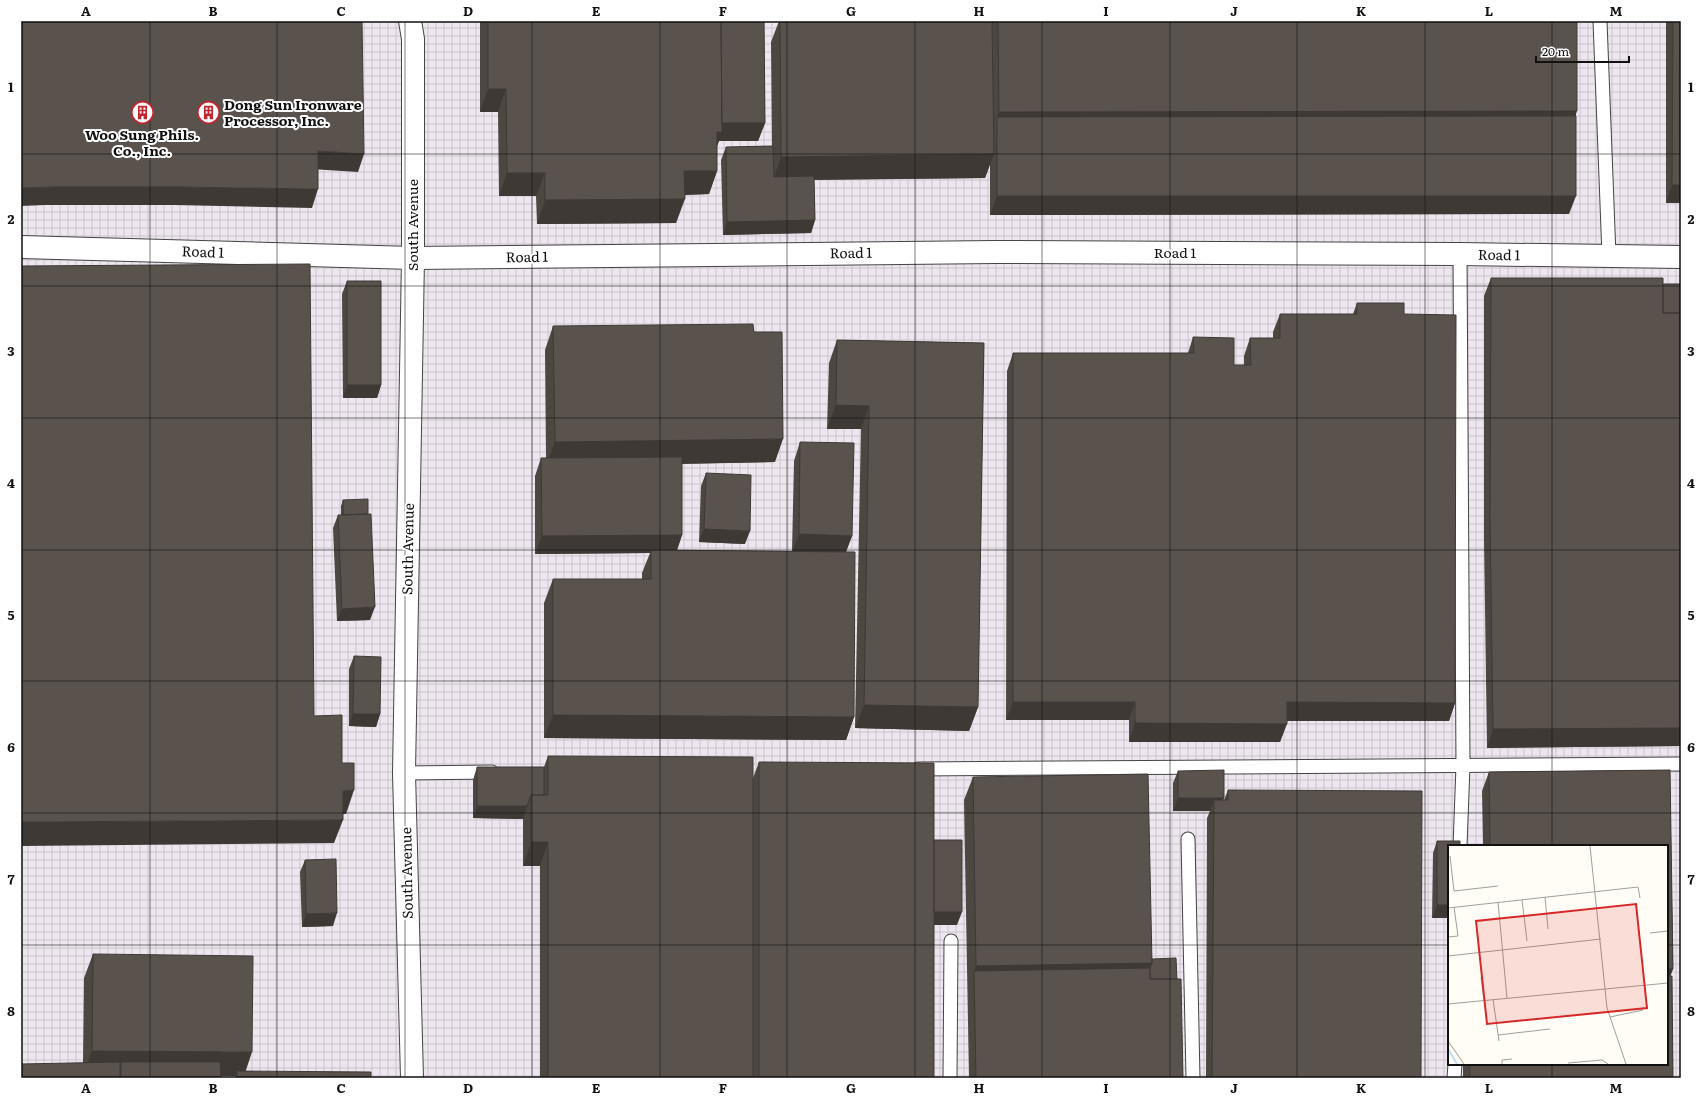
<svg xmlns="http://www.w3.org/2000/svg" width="1702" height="1099" viewBox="0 0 1702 1099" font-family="Literata,serif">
  <defs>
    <pattern id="industrial-grid" width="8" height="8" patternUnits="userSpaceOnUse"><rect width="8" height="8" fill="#eee6ef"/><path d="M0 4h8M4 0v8" fill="none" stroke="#cbc4cc"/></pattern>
  </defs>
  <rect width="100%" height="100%" fill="#fffdf5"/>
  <path fill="url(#industrial-grid)" fill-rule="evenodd" d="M 21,21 L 1681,21 L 1681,1078 L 21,1078 ZM 1449,846 L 1667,846 L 1667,1064 L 1449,1064 Z"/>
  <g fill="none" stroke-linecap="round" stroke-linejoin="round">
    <defs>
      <path id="service" d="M 1600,21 L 1609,256
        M 1460,254 L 1463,766 L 1460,846
        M 918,769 L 1681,764
        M 404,773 L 492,772
        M 1188,839 L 1193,1078
        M 950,1078 L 951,941
        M 1454,1078 L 1455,1064"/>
      <path id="minor" d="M 410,21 L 413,39 L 413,258 L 404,773 L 412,1078
        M 21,247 L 413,258 L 996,252 L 1460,254 L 1681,257"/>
    </defs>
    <use href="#service" stroke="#444" stroke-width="15"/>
    <use href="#minor" stroke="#444" stroke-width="24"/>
    <use href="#service" stroke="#fff" stroke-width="13"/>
    <use href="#minor" stroke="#fff" stroke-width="22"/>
  </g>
  <path fill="#4d4742" d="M 480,21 L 764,21 L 765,123 L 758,141 L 719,141 L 717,145 L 717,171 L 709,194 L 685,195 L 676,223 L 537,224 L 536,196 L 499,196 L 498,112 L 480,112 Z
    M 779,21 L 1577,21 L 1576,116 L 1569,214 L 990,215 L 990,164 L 985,178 L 814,180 L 815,220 L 811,233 L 723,235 L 721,160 L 726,147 L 772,146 L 771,42 Z
    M 1666,21 L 1681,21 L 1681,203 L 1666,203 Z
    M 1491,278 L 1663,284 L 1681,284 L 1681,746 L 1487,748 L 1484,538 L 1484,296 Z
    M 347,281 L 381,385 L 377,398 L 343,398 L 342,294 Z
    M 1357,303 L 1404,314 L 1455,703 L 1449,721 L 1287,721 L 1280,742 L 1129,742 L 1129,720 L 1006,720 L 1007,371 L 1013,353 L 1188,353 L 1193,337 L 1234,365 L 1244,365 L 1244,356 L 1250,338 L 1273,338 L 1273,332 L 1280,314 L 1353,314 Z
    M 553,326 L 754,332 L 775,462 L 682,464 L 682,535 L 677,550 L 792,551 L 794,461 L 800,442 L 852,536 L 846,552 L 854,717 L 846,740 L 544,738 L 544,603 L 553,579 L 642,579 L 642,573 L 650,553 L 535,554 L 535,476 L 541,458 L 546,458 L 545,350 Z
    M 837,340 L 984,343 L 978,707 L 969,731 L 855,728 L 861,429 L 827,429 L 829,363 Z
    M 706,473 L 745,544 L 699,542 L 701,486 Z
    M 343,500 L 370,620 L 337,621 L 333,528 L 338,515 L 341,515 L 341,506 Z
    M 354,656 L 380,714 L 376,727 L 349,726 L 349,669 Z
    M 548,756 L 753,778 L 759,762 L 934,840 L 957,925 L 934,925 L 934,1078 L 540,1078 L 540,866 L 523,866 L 523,819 L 473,818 L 473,780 L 477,767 L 544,767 Z
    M 1670,770 L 1673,969 L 1670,976 L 1672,976 L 1673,1078 L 1463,1078 L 1463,1064 L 1667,1064 L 1667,846 L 1483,846 L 1482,791 L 1489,772 Z
    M 1178,771 L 1224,798 L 1223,800 L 1224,800 L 1228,790 L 1421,1078 L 1206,1078 L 1207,818 L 1210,811 L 1173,811 L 1173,783 Z
    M 973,777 L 1152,959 L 1177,979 L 1183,1078 L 969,1078 L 964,800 Z
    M 1437,841 L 1449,846 L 1449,918 L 1432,918 L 1433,853 Z
    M 305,860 L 333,926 L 302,927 L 300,872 Z
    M 93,954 L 246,1071 L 371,1078 L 235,1078 L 236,1076 L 221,1076 L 221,1078 L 21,1078 L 83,1063 L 84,978 Z"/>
  <path fill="#3f3936" d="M 488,89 L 506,89 L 498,112 L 480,112 Z
    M 1577,111 L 1569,134 L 997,117 L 999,112 Z
    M 720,123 L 765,123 L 758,141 L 719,141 L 714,155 L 709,155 Z
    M 318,151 L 364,154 L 358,172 L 311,169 Z
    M 994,154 L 985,178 L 773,180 L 781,157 Z
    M 684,171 L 717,171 L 709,194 L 676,195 Z
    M 507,173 L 545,173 L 536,196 L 499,196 Z
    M 1672,185 L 1681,185 L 1681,203 L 1666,203 Z
    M 52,187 L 180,187 L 318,189 L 312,208 L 174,205 L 45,205 L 21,206 L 21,188 Z
    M 997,196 L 1576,196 L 1569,214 L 990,215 Z
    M 685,199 L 676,223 L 537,224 L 545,200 Z
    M 815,220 L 811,233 L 723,235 L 727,222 Z
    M 347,385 L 381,385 L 377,398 L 343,398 Z
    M 836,405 L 869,406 L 861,429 L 827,429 Z
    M 783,439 L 775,462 L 546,466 L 555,442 Z
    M 704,529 L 750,531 L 745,544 L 699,542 Z
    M 799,534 L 852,536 L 845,554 L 792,553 Z
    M 682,535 L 676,553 L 651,550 L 650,553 L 535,554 L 542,536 Z
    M 375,607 L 370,620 L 337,621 L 342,609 Z
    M 1013,702 L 1135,702 L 1129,720 L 1006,720 Z
    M 1287,702 L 1455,703 L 1449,721 L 1280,721 Z
    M 864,705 L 978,707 L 969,731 L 855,728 Z
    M 353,714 L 380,714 L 376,727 L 349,726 Z
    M 553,715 L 854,717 L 846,740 L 544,738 Z
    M 1135,723 L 1287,724 L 1280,742 L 1129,742 Z
    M 1681,728 L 1681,746 L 1487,748 L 1493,729 Z
    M 354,790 L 346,814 L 334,814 L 343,791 Z
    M 1178,798 L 1224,798 L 1219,811 L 1214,800 L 1210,811 L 1173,811 Z
    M 477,806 L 527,806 L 523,819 L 473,818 Z
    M 343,820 L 334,843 L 21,846 L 21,822 Z
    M 531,842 L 548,842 L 540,866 L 523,866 Z
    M 1437,905 L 1449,905 L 1449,918 L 1432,918 Z
    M 930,912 L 962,912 L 957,925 L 926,925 Z
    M 337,913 L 333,926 L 302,927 L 306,914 Z
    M 1152,963 L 1143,986 L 974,971 L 976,966 Z
    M 1667,969 L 1673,969 L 1667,985 Z
    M 92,1051 L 252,1052 L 244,1076 L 237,1071 L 236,1076 L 121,1075 L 121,1062 L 116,1075 L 83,1074 Z"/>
  <path fill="#5a524d" stroke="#3f3936" d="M 21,21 L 362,21 L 364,154 L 318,151 L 318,189 L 180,187 L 52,187 L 21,188 Z
    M 488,21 L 721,21 L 722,132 L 717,132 L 717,171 L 684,171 L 685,199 L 545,200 L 545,173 L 507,173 L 506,89 L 488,89 Z
    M 721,21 L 764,21 L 765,123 L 722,123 Z
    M 780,21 L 992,21 L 994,154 L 781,157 Z
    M 998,21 L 1577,21 L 1577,111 L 999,112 Z
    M 1673,21 L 1681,21 L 1681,185 L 1672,185 Z
    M 1576,116 L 1576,196 L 997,196 L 997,117 Z
    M 773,146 L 774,177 L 814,176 L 815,220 L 727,222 L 726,147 Z
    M 310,264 L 314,716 L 342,715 L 342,763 L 354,763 L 354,790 L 343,791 L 343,820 L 21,822 L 21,266 Z
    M 1491,278 L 1663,278 L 1663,313 L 1681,313 L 1681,728 L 1493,729 L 1490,520 Z
    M 347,281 L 381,281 L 381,385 L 347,385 Z
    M 1663,284 L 1681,284 L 1681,313 L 1663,313 Z
    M 1357,303 L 1404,303 L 1404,314 L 1456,315 L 1455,703 L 1287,702 L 1287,724 L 1135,723 L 1135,702 L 1013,702 L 1013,353 L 1194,353 L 1193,337 L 1234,338 L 1234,365 L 1251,365 L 1250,338 L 1280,338 L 1280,314 L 1357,314 Z
    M 753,324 L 754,332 L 782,332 L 783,439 L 555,442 L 553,326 Z
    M 837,340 L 984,343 L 978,707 L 864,705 L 869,406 L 836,405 Z
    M 800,442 L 854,443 L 852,536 L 799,534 Z
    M 682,457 L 682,535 L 542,536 L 541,458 Z
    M 706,473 L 751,475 L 750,531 L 704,529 Z
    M 368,499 L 368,514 L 343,515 L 343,500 Z
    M 371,514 L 375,607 L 342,609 L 338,515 Z
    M 651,550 L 855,552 L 854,717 L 553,715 L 553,579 L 651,579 Z
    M 354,656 L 381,657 L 380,714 L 353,714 Z
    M 548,756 L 753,757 L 753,1078 L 548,1078 L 548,842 L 531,842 L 531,795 L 548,795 Z
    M 759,762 L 934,763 L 934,1078 L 759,1078 Z
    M 477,767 L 544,767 L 544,795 L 531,795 L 527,806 L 477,806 Z
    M 1224,770 L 1224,798 L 1178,798 L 1178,771 Z
    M 1670,770 L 1673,969 L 1667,969 L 1667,846 L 1490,846 L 1489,772 Z
    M 1148,774 L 1152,963 L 976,966 L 973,777 Z
    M 1228,790 L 1422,791 L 1421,1078 L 1212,1078 L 1214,800 L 1228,800 Z
    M 934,840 L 962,840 L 962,912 L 934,912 Z
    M 1437,841 L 1460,841 L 1460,846 L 1449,846 L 1449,905 L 1437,905 Z
    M 336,859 L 337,913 L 306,914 L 305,860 Z
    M 93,954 L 253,956 L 252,1052 L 92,1051 Z
    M 1176,958 L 1177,979 L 1150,979 L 1150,968 L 1152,963 L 1152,959 Z
    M 1150,968 L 1150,979 L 1181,979 L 1183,1078 L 976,1078 L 974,971 Z
    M 1667,976 L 1672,976 L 1673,1078 L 1470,1078 L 1470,1064 L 1667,1064 Z
    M 120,1062 L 120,1078 L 21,1078 L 21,1064 Z
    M 121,1062 L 220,1062 L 221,1078 L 121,1078 Z
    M 237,1071 L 371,1072 L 371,1078 L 237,1078 Z"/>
  <path fill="none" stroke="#111" stroke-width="1" stroke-opacity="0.55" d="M 150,21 L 150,1078M 277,21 L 277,1078M 405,21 L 405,1078M 532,21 L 532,1078M 660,21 L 660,1078M 787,21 L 787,1078M 915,21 L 915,1078M 1042,21 L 1042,1078M 1170,21 L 1170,1078M 1297,21 L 1297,1078M 1425,21 L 1425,1078M 1552,21 L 1552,846M 21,154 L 1681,154M 21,286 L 1681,286M 21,418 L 1681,418M 21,550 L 1681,550M 21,681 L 1681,681M 21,813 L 1681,813M 21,945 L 1449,945M 1667,945 L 1681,945M 1552,1064 L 1552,1078"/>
  <defs>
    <symbol id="building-ring" viewBox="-11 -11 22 22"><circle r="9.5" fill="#fff" stroke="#c4262e" stroke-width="1.5"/><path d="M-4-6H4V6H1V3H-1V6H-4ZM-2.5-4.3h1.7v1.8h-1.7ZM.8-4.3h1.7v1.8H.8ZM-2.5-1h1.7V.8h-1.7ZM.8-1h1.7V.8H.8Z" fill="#c4262e"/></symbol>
  </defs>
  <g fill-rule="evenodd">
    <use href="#building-ring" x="130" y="100" width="25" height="25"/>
    <use href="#building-ring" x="196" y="100" width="25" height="25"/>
  </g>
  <g text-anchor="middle" stroke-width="4" stroke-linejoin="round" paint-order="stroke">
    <g font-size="14" font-weight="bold" fill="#111" stroke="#fff" text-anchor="start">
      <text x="224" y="110">Dong Sun Ironware<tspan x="224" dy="16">Processor, Inc.</tspan></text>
      <text x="142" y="140" text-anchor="middle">Woo Sung Phils.<tspan x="142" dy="16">Co., Inc.</tspan></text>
    </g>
    <g font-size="14" fill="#111" stroke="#fff">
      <text transform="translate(413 225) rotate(-90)" y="5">South Avenue</text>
      <text transform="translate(203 252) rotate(2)" y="5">Road 1</text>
      <text transform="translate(851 253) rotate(-1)" y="5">Road 1</text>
      <text x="1175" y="258">Road 1</text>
      <text transform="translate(1499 255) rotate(1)" y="5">Road 1</text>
      <text transform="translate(527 257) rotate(-1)" y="5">Road 1</text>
      <text transform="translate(408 549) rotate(-89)" y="5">South Avenue</text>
      <text transform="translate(407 873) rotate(-91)" y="5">South Avenue</text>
    </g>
  </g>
  <g transform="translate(1448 845)">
    <rect width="220" height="220" fill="#fffdf5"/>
    <path fill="none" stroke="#b9e0f7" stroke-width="2" d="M 0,204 L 9,219"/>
    <path fill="none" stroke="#a09f9a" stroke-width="1" d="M 142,1 L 159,163 L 178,219M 2,11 L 6,46 L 50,41M 97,52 L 100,84M 74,55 L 79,96M 50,57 L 59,153M 0,63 L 190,42 L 192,53M 202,88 L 220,86M 0,92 L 10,91 L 6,62M 0,111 L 153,94M 33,132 L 36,155M 45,154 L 51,196M 0,159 L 220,138M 162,172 L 195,165M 50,190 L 102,184M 0,196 L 16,219M 120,218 L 154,215 L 160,219M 54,219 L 54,215 L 64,214"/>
    <path fill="#d62828" fill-opacity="0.15" stroke="#d62828" stroke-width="2" d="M 188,59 L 199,163 L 39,179 L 28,76 Z"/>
    <rect width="220" height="220" fill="none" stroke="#111" stroke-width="2"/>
  </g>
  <rect width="1702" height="1099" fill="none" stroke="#ffffff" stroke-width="44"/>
  <path d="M1536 56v6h93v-6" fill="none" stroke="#111111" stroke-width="2"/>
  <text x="1542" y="56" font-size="12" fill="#111111" stroke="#ffffff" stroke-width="3" paint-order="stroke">20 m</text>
  <rect x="22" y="22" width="1658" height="1055" fill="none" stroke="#111" stroke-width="1.5"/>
  <g font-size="13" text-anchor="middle" font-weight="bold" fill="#111">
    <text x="86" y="16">A</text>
    <text x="213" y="16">B</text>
    <text x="341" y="16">C</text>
    <text x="468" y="16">D</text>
    <text x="596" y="16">E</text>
    <text x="723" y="16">F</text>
    <text x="851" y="16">G</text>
    <text x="979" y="16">H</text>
    <text x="1106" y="16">I</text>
    <text x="1234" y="16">J</text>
    <text x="1361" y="16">K</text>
    <text x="1489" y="16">L</text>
    <text x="1616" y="16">M</text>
    <text x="11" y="92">1</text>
    <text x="1691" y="92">1</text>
    <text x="11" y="224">2</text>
    <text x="1691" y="224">2</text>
    <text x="11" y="356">3</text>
    <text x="1691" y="356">3</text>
    <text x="11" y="488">4</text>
    <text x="1691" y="488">4</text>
    <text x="11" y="620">5</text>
    <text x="1691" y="620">5</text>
    <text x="11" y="752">6</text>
    <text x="1691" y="752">6</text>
    <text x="11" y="884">7</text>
    <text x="1691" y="884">7</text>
    <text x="11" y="1016">8</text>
    <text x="1691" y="1016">8</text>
    <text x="86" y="1093">A</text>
    <text x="213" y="1093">B</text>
    <text x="341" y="1093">C</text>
    <text x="468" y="1093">D</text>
    <text x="596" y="1093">E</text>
    <text x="723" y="1093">F</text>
    <text x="851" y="1093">G</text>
    <text x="979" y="1093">H</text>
    <text x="1106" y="1093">I</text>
    <text x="1234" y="1093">J</text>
    <text x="1361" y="1093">K</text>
    <text x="1489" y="1093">L</text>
    <text x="1616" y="1093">M</text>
  </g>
</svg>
